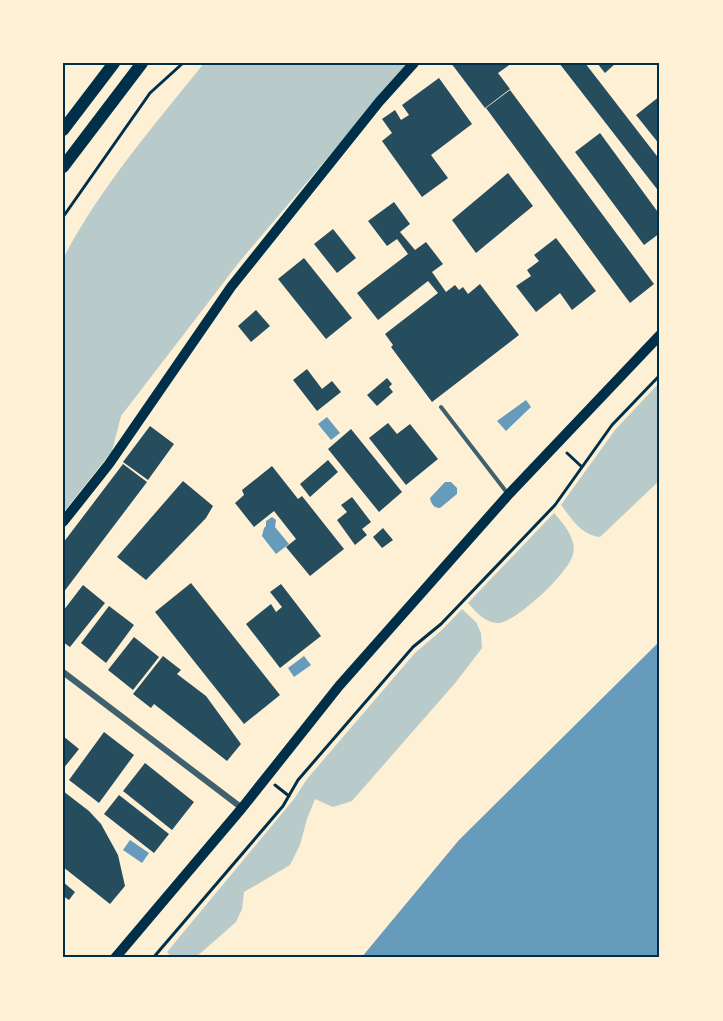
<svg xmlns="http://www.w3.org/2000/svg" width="723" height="1021" viewBox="0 0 723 1021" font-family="'Varela Round',sans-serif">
  <rect width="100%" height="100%" fill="#fdf0d5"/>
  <path fill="#b9caca" d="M 204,63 L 408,63 L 240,261 L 121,416 L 112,451 L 63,513 L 63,259 C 100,187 154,126 204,63 Z
    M 660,382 L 660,480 L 600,537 C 581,535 572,519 561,505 L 615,430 Z
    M 554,513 C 563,523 577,539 573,554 C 569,573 517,621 499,623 C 485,623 476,612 468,603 Z
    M 462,609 L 476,622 L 481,633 L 482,648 L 456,682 L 352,801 L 333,807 L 315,799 L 307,819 L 300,845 L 290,865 L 244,892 L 242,909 L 236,922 L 195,958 L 172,958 L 167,952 L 294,799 L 307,779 L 415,653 L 443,629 Z"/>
  <path fill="#669bbc" d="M 526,400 L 531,407 L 506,431 L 497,421 Z
    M 327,417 L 340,433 L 331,440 L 318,424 Z
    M 445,482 L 451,482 L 457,488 L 457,494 L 440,508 C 434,508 431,504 430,498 Z
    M 272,517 L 276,520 L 275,527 L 289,544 L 276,554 L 262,536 L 264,528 L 266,526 L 266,521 Z
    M 660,641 L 660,958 L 361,958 L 459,840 Z
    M 304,656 L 311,665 L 294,677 L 288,668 Z
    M 130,840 L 149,853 L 142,863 L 123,850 Z"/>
  <path fill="#264d5e" d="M 451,63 L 512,63 L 498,73 L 510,89 L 485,108 Z
    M 559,63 L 585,63 L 660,160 L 660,193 Z
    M 597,63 L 616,63 L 605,73 Z
    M 439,78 L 472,124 L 431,155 L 448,178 L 422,197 L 382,141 L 392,133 L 382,119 L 395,110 L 401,120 L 409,115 L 402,105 Z
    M 510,90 L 654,284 L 630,303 L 486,108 Z
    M 660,96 L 660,145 L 636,115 Z
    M 600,133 L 660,215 L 660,233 L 644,245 L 575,152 Z
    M 508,173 L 533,206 L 476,253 L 452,220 Z
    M 394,202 L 410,224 L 400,232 L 415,250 L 426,242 L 443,264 L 432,272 L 446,292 L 455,285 L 459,290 L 463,287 L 468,294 L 480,284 L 519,335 L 432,402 L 391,347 L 393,345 L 385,334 L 438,293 L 428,281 L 378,320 L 357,293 L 408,254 L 397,239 L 387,246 L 368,221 Z
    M 333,229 L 356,258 L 337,273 L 314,244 Z
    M 556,238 L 596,291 L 572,310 L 560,293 L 536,312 L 516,286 L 531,276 L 527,270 L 539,261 L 534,255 Z
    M 304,258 L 352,318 L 326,339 L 278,279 Z
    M 256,310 L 270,326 L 251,342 L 238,326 Z
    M 307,369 L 322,389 L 332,381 L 341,392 L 317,411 L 293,380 Z
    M 387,378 L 392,384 L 389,387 L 393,392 L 377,406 L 367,395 Z
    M 388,423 L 397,434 L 410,424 L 438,459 L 406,485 L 369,438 Z
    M 150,426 L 174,444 L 148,480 L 123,462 Z
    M 351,429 L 402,492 L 379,512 L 328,449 Z
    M 328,460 L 338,472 L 310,497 L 300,484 Z
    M 123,464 L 147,482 L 63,593 L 63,543 Z
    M 272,466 L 298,499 L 302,496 L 344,549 L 310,576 L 286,547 L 296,539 L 274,511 L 254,527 L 235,503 L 244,495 L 242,490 Z
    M 183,481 L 213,506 L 206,518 L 146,580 L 117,557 Z
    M 352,497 L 371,522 L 362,529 L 367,535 L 355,545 L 337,520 L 347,512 L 341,505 Z
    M 383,528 L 393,540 L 382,548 L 373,537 Z
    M 191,583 L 280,695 L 244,724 L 155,612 Z
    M 281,584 L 321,636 L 280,668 L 246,624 L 271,604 L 276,612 L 282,607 L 270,592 Z
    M 83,585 L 105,603 L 70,647 L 63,642 L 63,611 Z
    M 109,606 L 134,625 L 106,663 L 81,643 Z
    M 134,637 L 159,657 L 133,690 L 108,670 Z
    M 163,656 L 181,670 L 177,674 L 206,696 L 241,744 L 227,761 L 154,704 L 151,708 L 133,694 Z
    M 104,732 L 134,755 L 99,803 L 69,780 Z
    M 63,736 L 79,749 L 63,769 Z
    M 145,763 L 194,802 L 172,830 L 123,791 Z
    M 63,791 L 89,811 L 101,824 L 118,855 L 125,886 L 110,904 L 63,867 Z
    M 119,795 L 169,834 L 154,853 L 104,814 Z
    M 63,882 L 75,892 L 69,900 L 63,896 Z"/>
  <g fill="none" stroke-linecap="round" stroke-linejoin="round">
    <path stroke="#003049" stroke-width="3" d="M 63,217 L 150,93 L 183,63
      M 567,453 L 582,467
      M 275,785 L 289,796
      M 153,958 L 283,806 L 298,780 L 413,647 L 441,624 L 555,505 L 612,425 L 660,375"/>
    <path stroke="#3f606c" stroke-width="4" d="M 441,407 L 508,494"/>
    <path stroke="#3f606c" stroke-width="6" d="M 63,672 L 242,808"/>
    <path stroke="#003049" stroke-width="10" d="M 63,522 L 109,464 L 231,287 L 379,102 L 414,63
      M 115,958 L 242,808 L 339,686 L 509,494 L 660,335"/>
    <path stroke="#003049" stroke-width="12" d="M 63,130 L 114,63
      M 63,167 L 142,63"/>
  </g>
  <rect width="723" height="1021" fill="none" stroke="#fdf0d5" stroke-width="129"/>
  <rect x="64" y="64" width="594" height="892" fill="none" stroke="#003049" stroke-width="2"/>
</svg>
